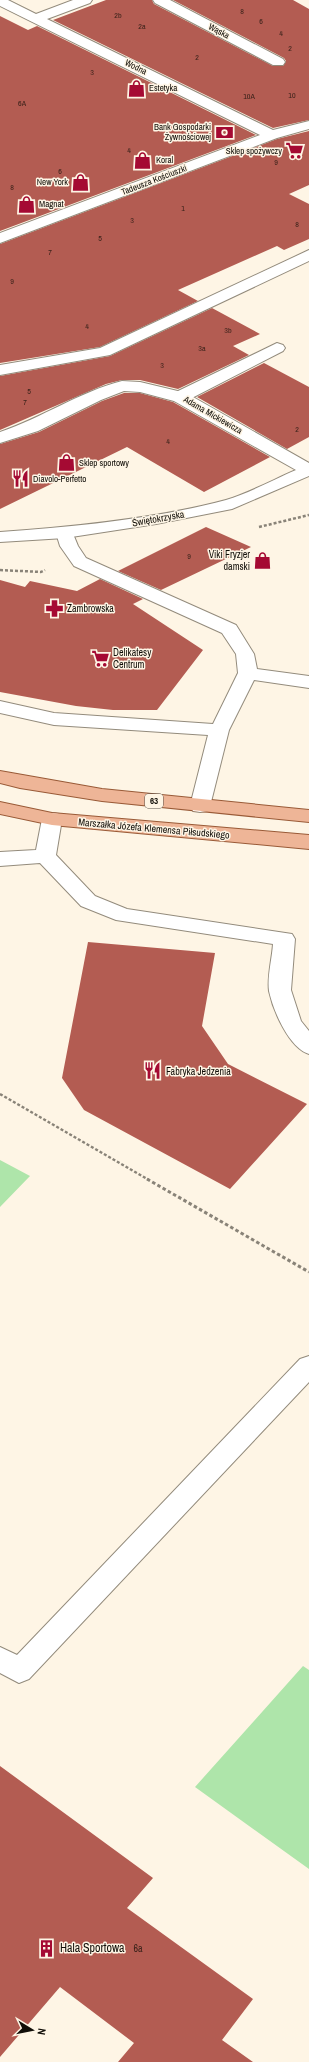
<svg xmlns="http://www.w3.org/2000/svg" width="309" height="2062" viewBox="0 0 309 2062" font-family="'Archivo Narrow',sans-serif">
  <rect width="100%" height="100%" fill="#fef5e5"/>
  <path fill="#aee5aa" d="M 0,1160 L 30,1176 L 0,1207 Z
    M 303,1666 L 309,1670 L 309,1869 L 195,1787 Z"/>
  <path fill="#b35c52" d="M 106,0 L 152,0 L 154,4 L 273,66 L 283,66 L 286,61 L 284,58 L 173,0 L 293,0 L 309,9 L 309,120 L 273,128 L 53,20 Z
    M 0,16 L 28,30 L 37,26 L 256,135 L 0,231 Z
    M 309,131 L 309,185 L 289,194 L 309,204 L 309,239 L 284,250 L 277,246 L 178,290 L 198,301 L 100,347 L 0,363 L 0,244 L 277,139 Z
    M 212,308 L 260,334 L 233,346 L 249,355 L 178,389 L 140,380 L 122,380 L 106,384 L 0,430 L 0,376 L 110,356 Z
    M 264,363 L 309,387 L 309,437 L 287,449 L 197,397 Z
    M 124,393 L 140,393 L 173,402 L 270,457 L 204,492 L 127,447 L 0,509 L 0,444 L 39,432 L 102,401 Z
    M 206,527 L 251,547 L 161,590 L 118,571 Z
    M 100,579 L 143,599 L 133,604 L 203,650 L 157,710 L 113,710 L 76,706 L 0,692 L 0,580 L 25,587 L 30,581 L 77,591 Z
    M 88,942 L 215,953 L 202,1026 L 228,1064 L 307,1104 L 230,1189 L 84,1110 L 62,1078 Z
    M 0,1766 L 153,1878 L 127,1908 L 253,1999 L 222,2040 L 253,2062 L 118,2062 L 134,2043 L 60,1987 L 0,2057 Z"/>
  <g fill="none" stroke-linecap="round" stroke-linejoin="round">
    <defs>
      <path id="lane" d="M 277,343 L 283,345 L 285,348 L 283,351 L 186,401 L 180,402 L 174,401 L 172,397 L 174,393 Z
        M 65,528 L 71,529 L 78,546 L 86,558 L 236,625 L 254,654 L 257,669 L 309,676 L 309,688 L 254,680 L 229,730 L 210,806 L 207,811 L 200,812 L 193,811 L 190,806 L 208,735 L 54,725 L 0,713 L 0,701 L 54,713 L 213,724 L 238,673 L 236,654 L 222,633 L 74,566 L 60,546 L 56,533 L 59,529 Z
        M 52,813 L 59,814 L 62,819 L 56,855 L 95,896 L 127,909 L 292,934 L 295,939 L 291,990 L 301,1021 L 309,1031 L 309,1054 C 289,1048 273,1010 269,991 C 267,977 272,959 273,944 L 116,920 L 81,906 L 40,863 L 0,866 L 0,852 L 36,850 L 42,819 L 45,814 Z
        M 309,1356 L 309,1382 L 29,1679 L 19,1683 L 0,1673 L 0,1647 L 17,1655 L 300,1359 Z"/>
      <path id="street" d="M 0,0 L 8,0 L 36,14 L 73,0 L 92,0 L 90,3 L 47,19 L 273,130 L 309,121 L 309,129 L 277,138 L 0,243 L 0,233 L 260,135 L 0,6 Z
        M 153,0 L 170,0 L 283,59 L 285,62 L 283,65 L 273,65 L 155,3 Z
        M 309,250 L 309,261 L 110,355 L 0,375 L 0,365 L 100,348 Z
        M 122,381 L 140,382 L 186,393 L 309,463 L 309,476 L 232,509 L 156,524 L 65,538 L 0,542 L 0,532 C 73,527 155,519 226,500 C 247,494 275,479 296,470 L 174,401 L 140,392 L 124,391 L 101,400 L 38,431 L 0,443 L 0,432 C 42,418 79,392 122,381 Z"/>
      <path id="primary" d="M 0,771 L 102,789 L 309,810 L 309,822 L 102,801 L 20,788 L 0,783 Z
        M 0,802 L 52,813 L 309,835 L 309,849 L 52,825 L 0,814 Z"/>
    </defs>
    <use href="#lane" stroke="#938b7c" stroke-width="2"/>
    <use href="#street" stroke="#938b7c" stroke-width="2"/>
    <use href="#primary" stroke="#995a37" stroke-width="2"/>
    <path stroke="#898378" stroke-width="2.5" stroke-dasharray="3 2" stroke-linecap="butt" d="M 259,527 L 309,515
      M 0,570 L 41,572 L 45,570
      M 0,1094 L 149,1180"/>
    <path stroke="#898378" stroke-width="3" stroke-dasharray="3.5 2.5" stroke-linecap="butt" d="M 147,1179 L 309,1272"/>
    <use href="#lane" fill="#fff" fill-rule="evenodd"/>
    <use href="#street" fill="#fff" fill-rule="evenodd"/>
    <use href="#primary" fill="#eeb597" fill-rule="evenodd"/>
  </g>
  <defs>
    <symbol id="shop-bare" viewBox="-9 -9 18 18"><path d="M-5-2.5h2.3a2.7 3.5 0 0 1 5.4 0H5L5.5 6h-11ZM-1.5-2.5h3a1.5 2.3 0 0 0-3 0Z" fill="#a50a33" stroke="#fef5e5" stroke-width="2.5" paint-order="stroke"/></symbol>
    <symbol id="bank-bare" viewBox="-9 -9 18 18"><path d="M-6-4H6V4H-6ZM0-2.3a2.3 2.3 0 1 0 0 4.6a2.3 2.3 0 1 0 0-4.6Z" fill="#a50a33" stroke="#fef5e5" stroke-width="2.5" paint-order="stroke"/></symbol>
    <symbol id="supermarket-bare" viewBox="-9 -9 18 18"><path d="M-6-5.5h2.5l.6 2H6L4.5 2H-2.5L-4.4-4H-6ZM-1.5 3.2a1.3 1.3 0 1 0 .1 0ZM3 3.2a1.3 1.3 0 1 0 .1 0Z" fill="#a50a33" stroke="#fef5e5" stroke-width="2.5" paint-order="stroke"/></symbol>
    <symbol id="restaurant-bare" viewBox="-9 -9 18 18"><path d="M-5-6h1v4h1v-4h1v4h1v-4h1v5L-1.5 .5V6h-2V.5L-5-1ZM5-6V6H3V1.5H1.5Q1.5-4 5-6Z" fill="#a50a33" stroke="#fef5e5" stroke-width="2.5" paint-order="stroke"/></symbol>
    <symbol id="pharmacy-bare" viewBox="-9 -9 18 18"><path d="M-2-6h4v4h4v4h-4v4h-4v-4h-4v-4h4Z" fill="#a50a33" stroke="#fef5e5" stroke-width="2.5" paint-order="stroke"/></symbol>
    <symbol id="building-bare" viewBox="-9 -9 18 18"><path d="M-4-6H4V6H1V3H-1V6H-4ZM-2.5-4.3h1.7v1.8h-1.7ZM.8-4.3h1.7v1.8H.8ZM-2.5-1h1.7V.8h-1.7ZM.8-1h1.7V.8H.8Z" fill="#a50a33" stroke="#fef5e5" stroke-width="2.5" paint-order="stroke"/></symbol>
  </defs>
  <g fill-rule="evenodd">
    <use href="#shop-bare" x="124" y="76" width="25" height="25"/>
    <use href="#bank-bare" x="212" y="120" width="25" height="25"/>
    <use href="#supermarket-bare" x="282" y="138" width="25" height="25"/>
    <use href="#shop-bare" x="130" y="148" width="25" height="25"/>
    <use href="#shop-bare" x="68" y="170" width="25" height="25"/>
    <use href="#shop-bare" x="14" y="192" width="25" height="25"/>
    <use href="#shop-bare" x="54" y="450" width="25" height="25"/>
    <use href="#restaurant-bare" x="8" y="466" width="25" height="25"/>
    <use href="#shop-bare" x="250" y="548" width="25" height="25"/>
    <use href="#pharmacy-bare" x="42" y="596" width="25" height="25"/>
    <use href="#supermarket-bare" x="88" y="646" width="25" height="25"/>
    <use href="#restaurant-bare" x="140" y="1058" width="25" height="25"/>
    <use href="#building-bare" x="34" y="1936" width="25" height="25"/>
  </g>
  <g text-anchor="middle" stroke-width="3" stroke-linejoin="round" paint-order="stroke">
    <g font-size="8" fill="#3a221a">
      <text x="242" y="14">8</text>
      <text x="118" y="18">2b</text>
      <text x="261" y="24">6</text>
      <text x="142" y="29">2a</text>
      <text x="281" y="36">4</text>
      <text x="290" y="51">2</text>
      <text x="197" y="60">2</text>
      <text x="92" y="75">3</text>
      <text x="292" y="98">10</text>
      <text x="249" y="99">10A</text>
      <text x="22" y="106">6A</text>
      <text x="129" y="153">4</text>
      <text x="276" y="165">9</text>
      <text x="60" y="174">6</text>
      <text x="12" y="190">8</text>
      <text x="183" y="211">1</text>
      <text x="132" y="223">3</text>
      <text x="297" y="227">8</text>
      <text x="100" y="241">5</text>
      <text x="50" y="255">7</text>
      <text x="12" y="284">9</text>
      <text x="87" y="329">4</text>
      <text x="228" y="333">3b</text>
      <text x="202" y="351">3a</text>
      <text x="162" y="368">3</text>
      <text x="29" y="394">5</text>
      <text x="25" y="405">7</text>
      <text x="297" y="432">2</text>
      <text x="168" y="444">4</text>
      <text x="189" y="559">9</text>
    </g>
    <g font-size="9" fill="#110e08" stroke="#fef5e5">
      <text transform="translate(219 31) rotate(28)" y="3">Wąska</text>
      <text transform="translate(136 67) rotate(27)" y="3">Wodna</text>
      <text transform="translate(154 180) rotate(-21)" y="3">Tadeusza Kościuszki</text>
      <text transform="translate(213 415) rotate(30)" y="3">Adama Mickiewicza</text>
    </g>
    <g font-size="9" fill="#110e08" stroke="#fef5e5" text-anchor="start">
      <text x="149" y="91">Estetyka</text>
      <text x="211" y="130" text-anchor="end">Bank Gospodarki<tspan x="211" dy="10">Żywnościowej</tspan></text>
      <text x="282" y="154" text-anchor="end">Sklep spożywczy</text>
      <text x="156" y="163">Koral</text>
      <text x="68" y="185" text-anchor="end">New York</text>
      <text x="39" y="207">Magnat</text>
      <text x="79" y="466">Sklep sportowy</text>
      <text x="33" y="482">Diavolo-Perfetto</text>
    </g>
    <rect fill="#fef5e5" stroke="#58534a" stroke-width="1" x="145" y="794" width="18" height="14" rx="3"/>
    <g font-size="9" font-weight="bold" fill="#110e08">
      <text x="154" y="804">63</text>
    </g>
    <g font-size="10" fill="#110e08" stroke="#fef5e5">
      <text transform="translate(158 518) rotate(-10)" y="4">Świętokrzyska</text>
      <text transform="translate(154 828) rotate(5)" y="4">Marszałka Józefa Klemensa Piłsudskiego</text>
    </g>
    <g font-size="10" fill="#110e08" stroke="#fef5e5" text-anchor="start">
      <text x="250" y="558" text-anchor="end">Viki Fryzjer<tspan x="250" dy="12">damski</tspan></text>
      <text x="67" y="612">Zambrowska</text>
      <text x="113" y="656">Delikatesy<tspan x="113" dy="12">Centrum</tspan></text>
      <text x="166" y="1075">Fabryka Jedzenia</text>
    </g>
    <g font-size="10" fill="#3a221a">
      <text x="138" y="1952">6a</text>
    </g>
    <g font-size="12" fill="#110e08" stroke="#fef5e5" text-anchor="start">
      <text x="60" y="1952">Hala Sportowa</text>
    </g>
  </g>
  <g transform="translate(32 2030) rotate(100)" stroke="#fef5e5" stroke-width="3" paint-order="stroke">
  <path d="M0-3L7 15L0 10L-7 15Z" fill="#110e08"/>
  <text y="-6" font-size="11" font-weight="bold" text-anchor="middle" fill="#110e08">N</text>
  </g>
</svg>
